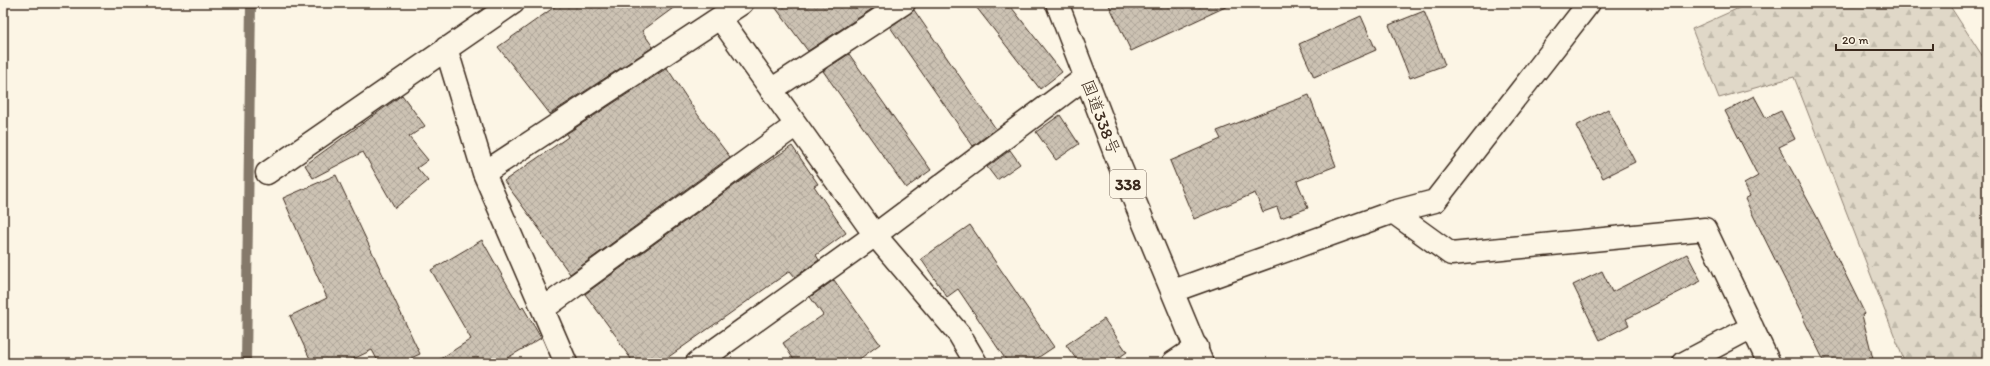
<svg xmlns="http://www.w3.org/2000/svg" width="1990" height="366" viewBox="0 0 1990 366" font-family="Itim,'Klee One',sans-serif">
  <defs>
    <pattern id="forest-firs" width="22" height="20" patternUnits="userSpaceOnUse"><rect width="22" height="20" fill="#e0d8c8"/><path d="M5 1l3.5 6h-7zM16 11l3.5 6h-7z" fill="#c1baab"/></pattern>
    <pattern id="building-cross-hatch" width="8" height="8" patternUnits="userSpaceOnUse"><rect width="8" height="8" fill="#ccc2b3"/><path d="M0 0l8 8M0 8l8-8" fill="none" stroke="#b0a79a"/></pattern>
  </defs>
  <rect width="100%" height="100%" fill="#fcf5e5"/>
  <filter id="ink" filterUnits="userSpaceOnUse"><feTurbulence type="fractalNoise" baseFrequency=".025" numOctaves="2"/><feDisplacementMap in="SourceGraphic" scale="8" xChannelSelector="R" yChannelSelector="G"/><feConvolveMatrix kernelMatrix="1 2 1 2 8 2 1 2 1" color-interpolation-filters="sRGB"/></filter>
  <g filter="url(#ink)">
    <path fill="url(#forest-firs)" stroke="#8e8173" d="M 1750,3 L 1948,3 L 1987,63 L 1987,363 L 1905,363 L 1794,77 L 1719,98 L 1692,29 Z"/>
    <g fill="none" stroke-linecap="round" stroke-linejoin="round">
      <path stroke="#85796b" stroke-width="10" d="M 246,363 L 251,3"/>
    </g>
    <path fill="url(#building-cross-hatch)" stroke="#3b2a1e" d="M 560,3 L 680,3 L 642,31 L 653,47 L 550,114 L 498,47 Z
      M 772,3 L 881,3 L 808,51 Z
      M 973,3 L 1008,3 L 1062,72 L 1040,89 Z
      M 1108,3 L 1234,3 L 1131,51 Z
      M 914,10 L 996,129 L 973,146 L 890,27 Z
      M 1424,11 L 1445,65 L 1410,78 L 1389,25 Z
      M 1361,16 L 1376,50 L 1314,77 L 1299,44 Z
      M 849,54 L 931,170 L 906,188 L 823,71 Z
      M 667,68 L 698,115 L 730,157 L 570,274 L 542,235 L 543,234 L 504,181 L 568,137 L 566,134 Z
      M 402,95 L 425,126 L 409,137 L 428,160 L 417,168 L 428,181 L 395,208 L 363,152 L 313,178 L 305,165 Z
      M 1309,95 L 1336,166 L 1297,181 L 1308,208 L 1281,218 L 1277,207 L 1263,212 L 1255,193 L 1194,219 L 1170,161 L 1221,139 L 1217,131 Z
      M 1754,96 L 1766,118 L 1781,111 L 1795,139 L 1779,147 L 1818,219 L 1865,314 L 1862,315 L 1874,363 L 1825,363 L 1803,318 L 1804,318 L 1745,199 L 1750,196 L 1744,184 L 1758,176 L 1725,111 Z
      M 1608,109 L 1635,162 L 1603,178 L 1576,126 Z
      M 1060,115 L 1079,144 L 1056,160 L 1036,132 Z
      M 792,146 L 816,181 L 818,184 L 814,186 L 846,233 L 816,255 L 819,260 L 795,277 L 790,271 L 660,363 L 634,363 L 618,341 L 619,340 L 585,294 L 746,177 Z
      M 1010,150 L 1020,164 L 997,180 L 987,167 Z
      M 336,175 L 420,354 L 400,363 L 379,363 L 372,350 L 345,363 L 312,363 L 290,316 L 327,298 L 283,198 Z
      M 970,225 L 1054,347 L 1030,363 L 1008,363 L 958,289 L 947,297 L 921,259 Z
      M 482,240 L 521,309 L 523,307 L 541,338 L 499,363 L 434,363 L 471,339 L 431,270 Z
      M 1687,254 L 1701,281 L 1626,319 L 1629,325 L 1600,340 L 1573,285 L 1602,271 L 1612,292 Z
      M 834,280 L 880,344 L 854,363 L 796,363 L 783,343 L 823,315 L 810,297 Z
      M 1104,319 L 1127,352 L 1111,363 L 1079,363 L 1066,345 Z"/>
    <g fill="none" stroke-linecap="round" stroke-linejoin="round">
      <defs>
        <path id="street" d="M 720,18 L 875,235 L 959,334 L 976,363
          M 446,48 L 484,173 L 566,363
          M 771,90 L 904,3
          M 267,173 L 513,3
          M 484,173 L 742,3
          M 1393,212 L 1451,254 L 1705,229 L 1769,363
          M 1173,291 L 1393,212 L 1435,201 L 1589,3
          M 543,309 L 796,125
          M 697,363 L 875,235 L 1086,77
          M 1173,363 L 1197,347
          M 1684,363 L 1752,327"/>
        <path id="highway" d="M 1057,3 L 1118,161 L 1202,363"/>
      </defs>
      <use href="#street" stroke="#3b2a1e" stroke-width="25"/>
      <use href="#highway" stroke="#3b2a1e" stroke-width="25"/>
      <use href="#street" stroke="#fcf5e5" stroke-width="22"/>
      <use href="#highway" stroke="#fcf5e5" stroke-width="22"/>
    </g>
  </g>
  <g text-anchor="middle" stroke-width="4" stroke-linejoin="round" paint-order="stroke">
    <rect fill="#fcf5e5" stroke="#75675a" stroke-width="1" x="1110" y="170" width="36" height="28" rx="3"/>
    <g font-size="16" font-weight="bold" fill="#3b2a1e">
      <text x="1128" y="190">338</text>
    </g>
    <g font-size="17" fill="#3b2a1e" stroke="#fcf5e5">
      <text transform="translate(1101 117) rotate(69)" y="6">国道338号</text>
    </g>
  </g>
  <rect width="1990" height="366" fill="none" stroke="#fcf5e5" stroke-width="16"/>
  <rect x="8" y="8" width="1974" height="350" fill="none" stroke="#3b2a1e" stroke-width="1.5" filter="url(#ink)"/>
  <path d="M1836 44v6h97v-6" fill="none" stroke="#3b2a1e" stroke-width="2"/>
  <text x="1842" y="44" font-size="12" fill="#3b2a1e" stroke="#fcf5e5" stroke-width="3" paint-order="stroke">20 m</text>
</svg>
